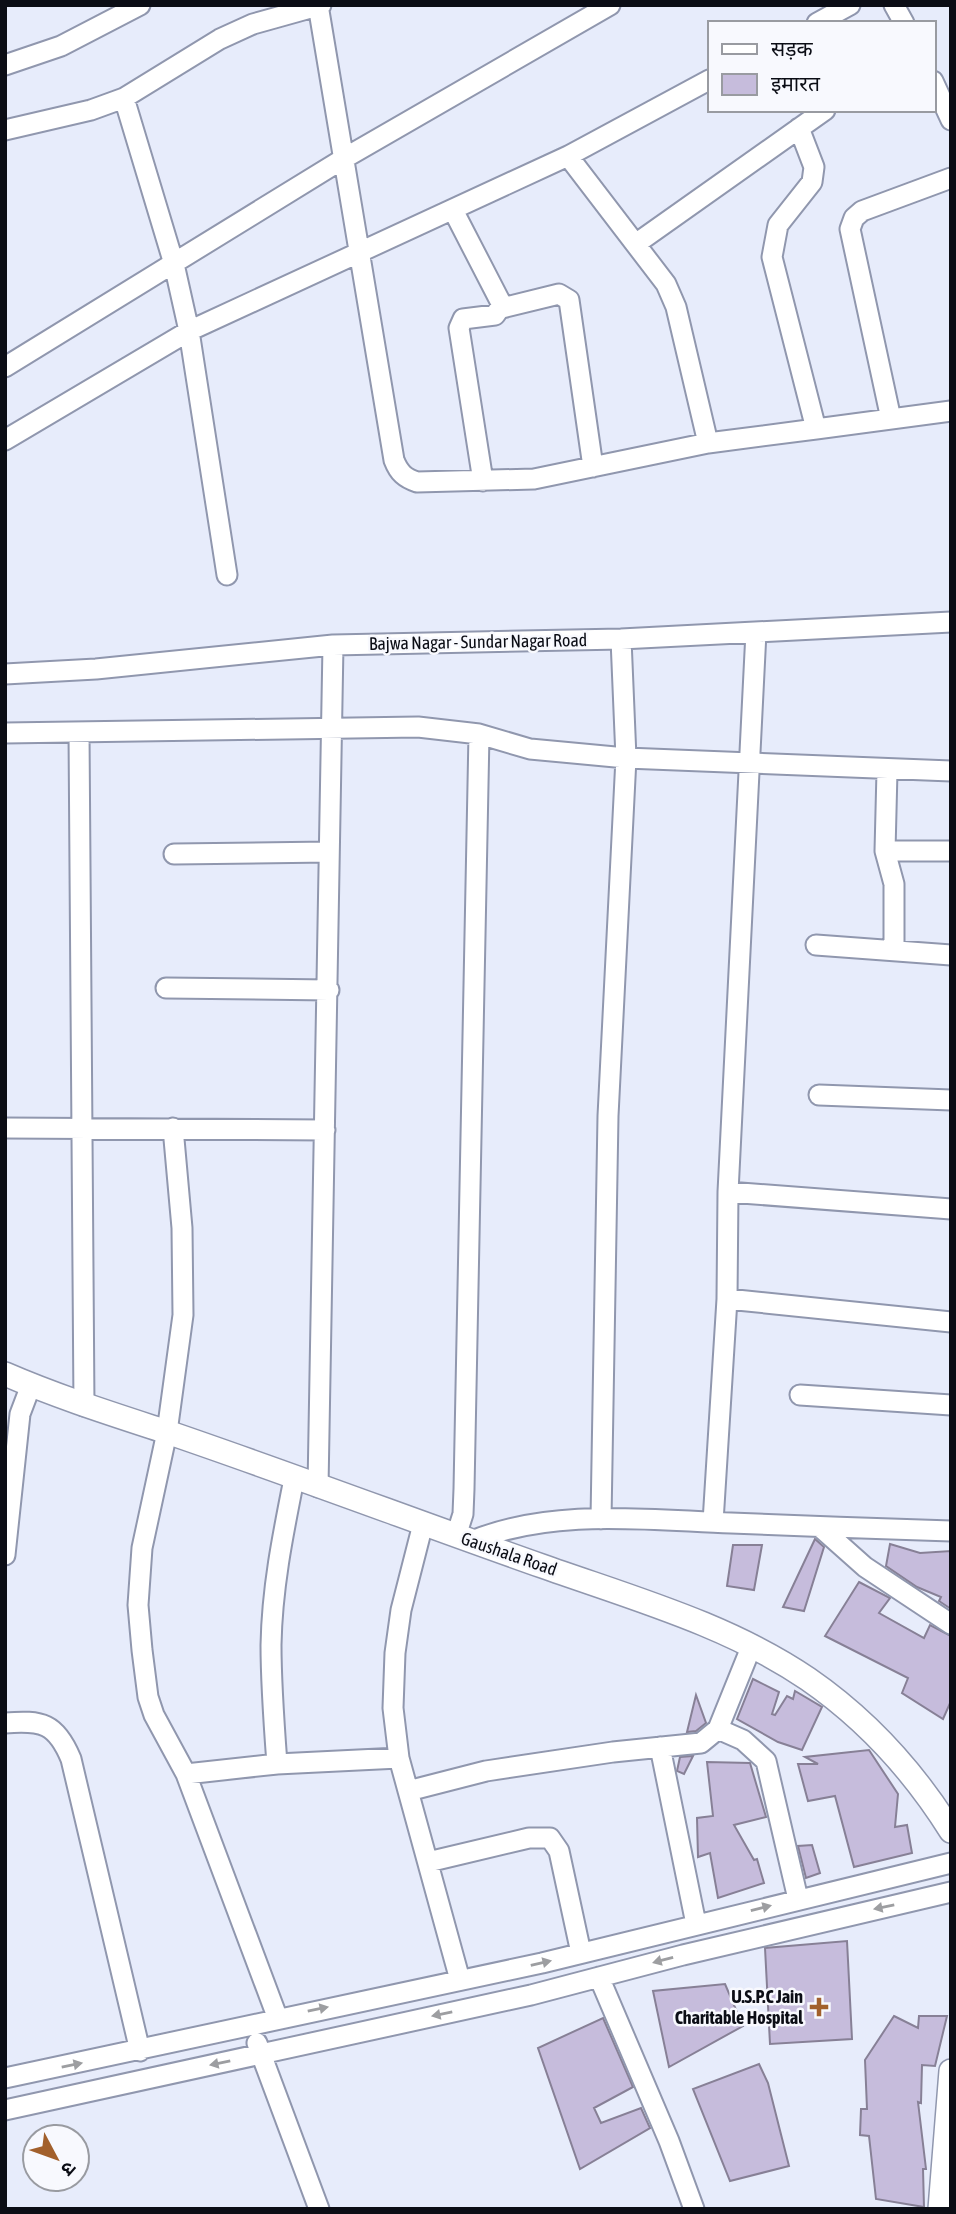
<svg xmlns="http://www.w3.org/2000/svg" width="956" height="2214" viewBox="0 0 956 2214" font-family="'Asap Condensed','Noto Sans Devanagari',sans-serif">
  <rect width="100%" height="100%" fill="#e7ecfb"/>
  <path fill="#c6bcdc" stroke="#878096" stroke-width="2" d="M 815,1539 L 824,1547 L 804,1611 L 783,1607 Z
    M 890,1544 L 920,1553 L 951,1551 L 951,1609 L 939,1601 L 941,1597 L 917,1587 L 886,1566 Z
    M 733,1545 L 762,1545 L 754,1590 L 727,1586 Z
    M 859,1582 L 890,1598 L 879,1613 L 924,1638 L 930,1625 L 951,1636 L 951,1701 L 943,1719 L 902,1693 L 908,1678 L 825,1636 Z
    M 753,1679 L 779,1692 L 772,1714 L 775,1715 L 787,1696 L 793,1699 L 795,1691 L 822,1707 L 802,1750 L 778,1742 L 737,1719 Z
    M 696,1695 L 706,1723 L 696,1731 L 687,1732 Z
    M 869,1750 L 898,1794 L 895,1827 L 907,1825 L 912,1853 L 854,1867 L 835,1796 L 808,1801 L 798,1764 L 818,1764 L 805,1757 Z
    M 693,1756 L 684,1774 L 677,1771 L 680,1757 Z
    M 707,1762 L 750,1763 L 766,1817 L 734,1825 L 754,1860 L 757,1859 L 764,1883 L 718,1898 L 710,1853 L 698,1857 L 697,1818 L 713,1816 Z
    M 812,1845 L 820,1873 L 806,1878 L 798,1846 Z
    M 847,1941 L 852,2039 L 770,2044 L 765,1948 Z
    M 725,1984 L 743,2026 L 669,2067 L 653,1991 Z
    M 894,2016 L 918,2028 L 919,2016 L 947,2016 L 935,2066 L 922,2065 L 921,2103 L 918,2102 L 926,2169 L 923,2169 L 924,2207 L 876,2199 L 869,2136 L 860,2135 L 861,2109 L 867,2109 L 865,2060 Z
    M 603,2018 L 633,2087 L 594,2108 L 601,2123 L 641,2108 L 650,2128 L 580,2169 L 538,2048 Z
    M 759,2064 L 768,2083 L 789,2166 L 730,2181 L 693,2089 Z"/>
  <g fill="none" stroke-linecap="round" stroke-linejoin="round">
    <defs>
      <path id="minor" d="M 318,5 L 394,460 C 399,473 405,478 417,482 L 534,479 L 708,443 L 816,429
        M 894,5 L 904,23
        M 817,23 L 850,5
        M 5,65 L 61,46 L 140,5
        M 933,81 L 951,120
        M 124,98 L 174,264 L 189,331 L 227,575
        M 799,128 L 814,167 L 812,182 L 778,225 L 772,257 L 816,429 L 951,411
        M 5,130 L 91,110 L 124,98 L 220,39 L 253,24 L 321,5
        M 568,156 L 666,284 L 676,307 L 708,443
        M 453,210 L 502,305 L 495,315 L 463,319 L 459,328 L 483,481
        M 637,243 L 825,110
        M 502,308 L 559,294 L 569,300 L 593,467
        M 5,367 L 343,159 L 610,5
        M 891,419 L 850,229 L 854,218 L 862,211 L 951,178
        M 5,440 L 189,331 L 568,156 L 709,80
        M 5,674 L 96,669 L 333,645 L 621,639 L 951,622
        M 79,732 L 84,1406
        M 5,733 L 418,727 L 479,734 L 530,749 L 626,758 L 951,771
        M 887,771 L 885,851 L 894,884 L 894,951
        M 885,851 L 951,851
        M 174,854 L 329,852
        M 816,945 L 951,955
        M 166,988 L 329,990
        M 819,1095 L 951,1100
        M 5,1128 L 325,1130
        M 173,1128 L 182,1228 L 183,1315 L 167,1432 L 142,1548 L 138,1605 L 142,1650 L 148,1697 L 154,1715 L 186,1774 L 278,2019
        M 728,1192 L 951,1209
        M 727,1299 L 951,1322
        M 800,1395 L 951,1405
        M 318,1487 L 333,645
        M 601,1519 L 608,1116 L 626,758 L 621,639
        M 713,1522 L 727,1299 L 728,1192 L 756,632
        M 423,1524 L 401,1610 L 395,1653 L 393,1708 L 399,1758 L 460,1980
        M 820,1527 L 865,1567 L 951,1624
        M 456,1536 L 463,1514 L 464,1489 L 479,734
        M 472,1541 C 552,1508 646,1520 731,1523 C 804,1526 878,1529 951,1531
        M 5,1555 L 20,1414 L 31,1385
        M 5,1723 C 42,1720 56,1723 71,1759 L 140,2051
        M 718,1729 L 743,1740 L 766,1761 L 798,1899
        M 660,1747 L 696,1924
        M 277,1764 C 274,1724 271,1685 271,1645 C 272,1588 283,1534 294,1479
        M 186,1774 L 277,1764 L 399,1758
        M 408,1791 L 486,1771 L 613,1752 L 701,1743 L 718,1729 L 752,1645
        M 428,1862 L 529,1838 L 550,1838 L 559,1851 L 581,1953
        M 599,1977 L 669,2141 L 694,2209
        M 257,2043 L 319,2209
        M 5,2078 L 542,1963 L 951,1863
        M 5,2110 L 531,1995 L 683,1955 L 951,1892"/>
      <path id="tertiary" d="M 5,1374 C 58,1397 112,1414 167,1432 C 293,1475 417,1522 542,1566 C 632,1598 729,1625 808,1679 C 866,1719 914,1772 951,1831
        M 940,2209 L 951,2071"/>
    </defs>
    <use href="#minor" stroke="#9097ae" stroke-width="23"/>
    <use href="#tertiary" stroke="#9097ae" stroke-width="26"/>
    <use href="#minor" stroke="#fff" stroke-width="19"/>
    <use href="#tertiary" stroke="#fff" stroke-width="23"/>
  </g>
  <defs><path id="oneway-solid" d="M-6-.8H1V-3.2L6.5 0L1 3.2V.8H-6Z" transform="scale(1.75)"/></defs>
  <g fill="#9d9ea1">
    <use href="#oneway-solid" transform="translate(884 1907) rotate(168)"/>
    <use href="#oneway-solid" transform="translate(761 1908) rotate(-14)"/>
    <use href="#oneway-solid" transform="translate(663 1960) rotate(165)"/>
    <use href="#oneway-solid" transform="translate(541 1963) rotate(-13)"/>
    <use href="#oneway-solid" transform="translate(318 2009) rotate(-12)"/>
    <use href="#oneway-solid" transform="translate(442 2014) rotate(168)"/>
    <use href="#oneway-solid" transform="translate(220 2063) rotate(168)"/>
    <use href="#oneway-solid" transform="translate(72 2065) rotate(-11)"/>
  </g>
  <path fill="#a2602c" stroke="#f8f9fe" stroke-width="2.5" d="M815.5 1996.5h7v7h7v7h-7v7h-7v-7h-7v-7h7z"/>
  <g text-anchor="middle" stroke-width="5" stroke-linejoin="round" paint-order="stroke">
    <g font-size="18" fill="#0b0d15" stroke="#f8f9fe">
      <text transform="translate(478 642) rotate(-1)" y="6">Bajwa Nagar - Sundar Nagar Road</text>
      <text transform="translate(509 1554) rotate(19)" y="6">Gaushala Road</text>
    </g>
    <g font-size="18" font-weight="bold" fill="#0b0d15" stroke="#f8f9fe" text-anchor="end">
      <text x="803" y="2003">U.S.P.C Jain<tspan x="803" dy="21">Charitable Hospital</tspan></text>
    </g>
  </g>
  <rect width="956" height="2214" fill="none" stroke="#0b0d15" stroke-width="14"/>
  <rect x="708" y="21" width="228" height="91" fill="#f8f9fe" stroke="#999ba1" stroke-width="2"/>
  <rect x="722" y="44" width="35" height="10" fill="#ffffff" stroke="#999ba1" stroke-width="2"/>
  <text x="771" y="56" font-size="21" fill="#0b0d15">सड़क</text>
  <rect x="722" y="74" width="35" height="21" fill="#c6bcdc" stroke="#999ba1" stroke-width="2"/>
  <text x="771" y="91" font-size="21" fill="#0b0d15">इमारत</text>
  <g transform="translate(56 2158) rotate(131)"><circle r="33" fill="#f8f9fe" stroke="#999ba1" stroke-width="2"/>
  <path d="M0-5L12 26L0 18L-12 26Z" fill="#a2602c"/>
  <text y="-10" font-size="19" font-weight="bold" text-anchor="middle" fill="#0b0d15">उ</text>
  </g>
</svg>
